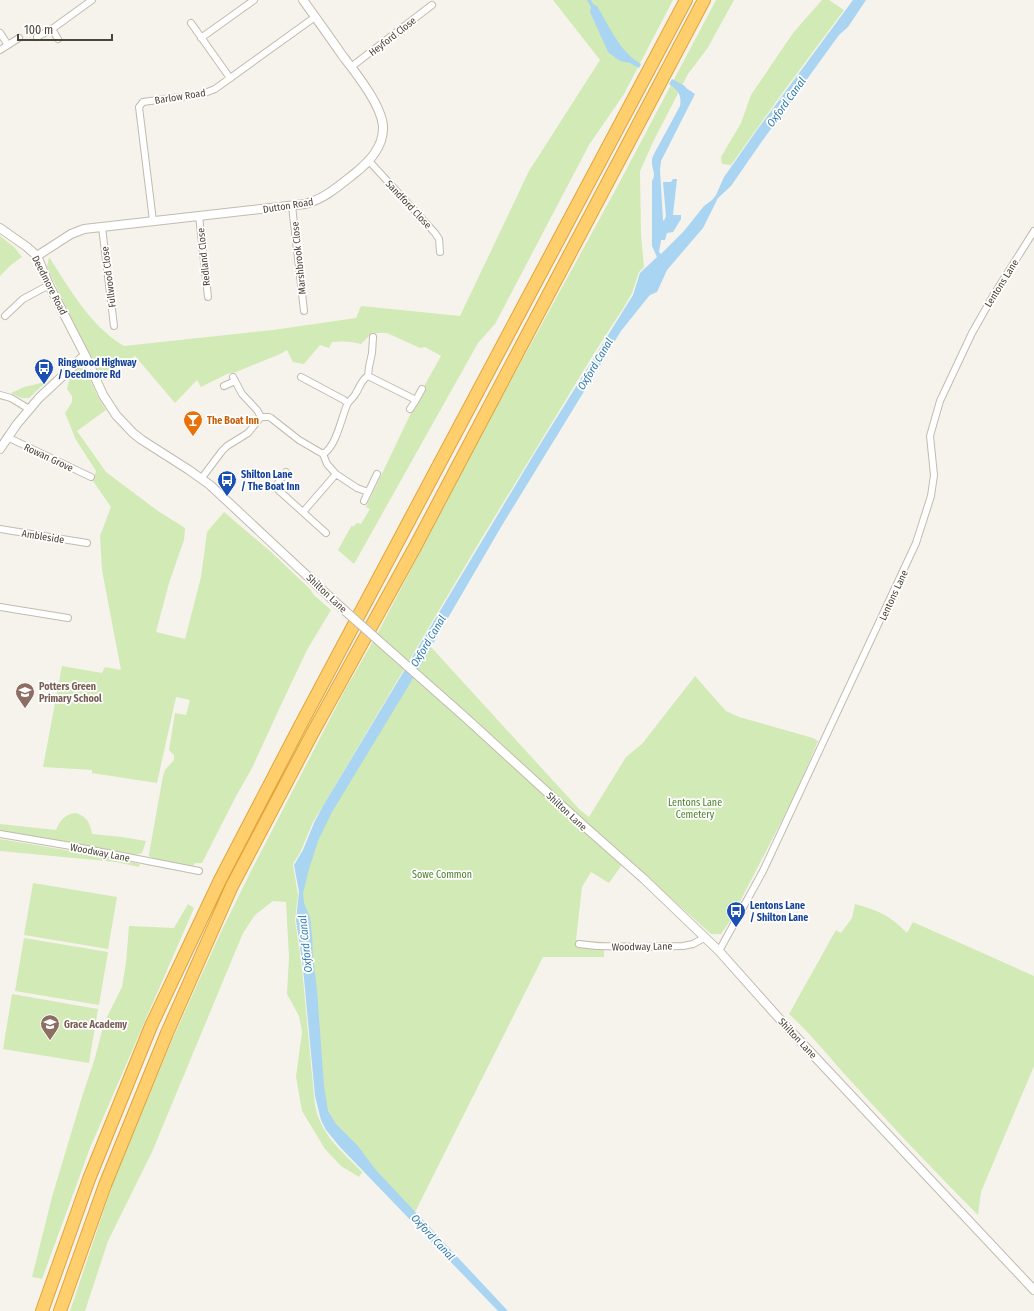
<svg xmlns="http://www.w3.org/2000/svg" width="1034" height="1311" viewBox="0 0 1034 1311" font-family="'Fira Sans Condensed',sans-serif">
  <rect width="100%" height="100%" fill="#f6f3ec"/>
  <path fill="#d2eab5" d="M 553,0 L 673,0 L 624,94 L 589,145 L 495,324 L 478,343 L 354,564 L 338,550 L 352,525 L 353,527 L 357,523 L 361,524 L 370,509 L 366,507 L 422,390 L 441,356 L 425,347 L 420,348 L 387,333 L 372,333 L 361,344 C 351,341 342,341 332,342 L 329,348 L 320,345 L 304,364 L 293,362 L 287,350 L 280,354 L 236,372 L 227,374 L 201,387 L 197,380 L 175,403 L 135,356 L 100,379 L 47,267 L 49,257 C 70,289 90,326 124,346 L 273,330 L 356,318 L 361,306 L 460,316 L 529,171 L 600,60 Z
    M 716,0 L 734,0 L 707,49 L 688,74 L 654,140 L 640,171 L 641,235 L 644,267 L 639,272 L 632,293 L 624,307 L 593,355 L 480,541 L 323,806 L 313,822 L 300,853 L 294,862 L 293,865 L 298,895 L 295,920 L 302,968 L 314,1096 C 315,1105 316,1113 320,1121 C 328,1141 348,1157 362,1172 L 359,1177 L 341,1166 L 325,1149 L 302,1111 L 296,1077 L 302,1032 L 299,1016 L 287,994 L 289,957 L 286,902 L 273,901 L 255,915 L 243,933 L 152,1152 L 108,1241 L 85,1311 L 70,1311 L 114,1180 L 173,1038 L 220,934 L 252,869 L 346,688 L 375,638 L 497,406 L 617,187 Z
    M 822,0 L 829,0 L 844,10 L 778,99 L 731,165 L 722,164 L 721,157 L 741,123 L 751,95 L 793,33 Z
    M 0,236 L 14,247 L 22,257 L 11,265 L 0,276 Z
    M 78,368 L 82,368 L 87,372 L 97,395 L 106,410 L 77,431 L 106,472 L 158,511 L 185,528 L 184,540 L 169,583 L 156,632 L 185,639 L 201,577 L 207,532 L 224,512 L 270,551 L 310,589 L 314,595 L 331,610 L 307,650 L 280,707 L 253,766 L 234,800 L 202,863 L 195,863 L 193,866 L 154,859 L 149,856 L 149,854 L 163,776 L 165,770 L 174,760 L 174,755 L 169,750 L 175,713 L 186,715 L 190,700 L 176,697 L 157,783 L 92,773 L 92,770 L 43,767 L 62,666 L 102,673 L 105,667 L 121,670 L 102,570 L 100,536 L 111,507 L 93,481 L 96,471 L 76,440 L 65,413 L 72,402 L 72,396 L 67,389 C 69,380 71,373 78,368 Z
    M 46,382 L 29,398 L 21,398 L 11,393 L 24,387 Z
    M 431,647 L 579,809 L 589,817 L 626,757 L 642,744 L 695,676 L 726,711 L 739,717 L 813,738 L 818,741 L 795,795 L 730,921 L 721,934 L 711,934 L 586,822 L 583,825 L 624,862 L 609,883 L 591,872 L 582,887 L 576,940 L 604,942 L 604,957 L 543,957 L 413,1216 L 326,1120 L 301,906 L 309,848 Z
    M 76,813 C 87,817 90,822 92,834 L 122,837 L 146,841 L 142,853 L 135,855 L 69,842 L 0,832 L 0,824 L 56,830 C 60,820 65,814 76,813 Z
    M 0,839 L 89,854 L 140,864 L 139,867 L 116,862 L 0,851 Z
    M 33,883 L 117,897 L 108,949 L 24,935 Z
    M 188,904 L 194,908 L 90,1148 L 42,1279 L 32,1277 L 52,1197 L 82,1097 L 95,1058 L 104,1023 L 122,987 L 126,963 L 129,926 L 174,928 Z
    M 855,904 C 880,911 889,915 907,933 L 913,922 L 1034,976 L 1034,1066 L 981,1192 L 978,1215 C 933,1170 891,1125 849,1079 C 829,1057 811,1034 789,1014 L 836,930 L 841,933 L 852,918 Z
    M 24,938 L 108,952 L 99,1005 L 15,991 Z
    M 12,994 L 98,1009 L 89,1063 L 3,1049 Z"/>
  <path fill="#a9d4f2" d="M 587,0 L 591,0 L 593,4 L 597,6 C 609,26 620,52 641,64 L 639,68 L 630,63 L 620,61 L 608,52 L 590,12 L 591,7 Z
    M 853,0 L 866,0 L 848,27 L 839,35 L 760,144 L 731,186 L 718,198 L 703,228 L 667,270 L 657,292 L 650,295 L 645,301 L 621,331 L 501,527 L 406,690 L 332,812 L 318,841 L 309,869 L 303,893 L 304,903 L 310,917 L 312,934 L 313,958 L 317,990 L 324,1086 L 328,1111 L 336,1124 L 358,1146 L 375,1169 L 508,1311 L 498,1311 L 340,1147 L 326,1130 L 321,1120 L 315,1096 L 303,968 L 296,920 L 299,892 L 294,865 L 303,850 L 314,823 L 323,806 L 536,451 L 633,295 L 640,273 L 657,257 L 652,246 L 652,181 C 657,173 651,168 652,161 C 652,158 653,156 654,154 L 680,106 C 682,95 678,90 669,84 L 672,79 L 685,86 L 686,88 L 695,94 L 661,161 L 660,170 L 663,220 L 664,221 L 666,216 L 663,182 L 671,182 L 673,179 L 677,179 L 673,215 L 681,215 L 681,219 L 673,232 L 667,233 L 665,240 L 661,240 L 659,252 L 661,254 L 684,231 L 704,206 L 712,200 L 716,195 L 724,177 L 757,130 Z"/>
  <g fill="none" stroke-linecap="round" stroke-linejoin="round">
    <defs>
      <path id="minor" d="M 191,23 L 230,78
        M 52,29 L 58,39
        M 0,33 L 8,45
        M 37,37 L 52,29 L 92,0
        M 201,38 L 254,0
        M 0,50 L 19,38
        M 351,67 L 432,5
        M 369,161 L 435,233 L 439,239 L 440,252
        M 292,206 L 304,311
        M 199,216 L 208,297
        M 153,221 L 139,107 L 143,102 L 202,94 L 215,89 L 315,17
        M 102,227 L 114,326
        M 5,316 L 23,299 L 49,285
        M 368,376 L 416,400
        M 233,377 L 242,394 L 257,410 L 261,417 L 269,417 L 271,418 L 299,440 L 323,454 L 327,464 L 336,474 L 357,488 L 368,492
        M 301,377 L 344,400 L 347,403
        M 224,386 L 235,381
        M 0,395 L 11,398 L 29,409
        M 410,409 L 416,400 L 422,389
        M 7,437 L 91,477
        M 323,454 C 336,447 341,419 347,405 C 348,401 354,398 356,393 C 360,387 361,380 368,376 L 369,367 L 372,353 L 373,337
        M 286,472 L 275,487 L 326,533
        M 201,479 L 222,451 L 227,446 L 248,433 L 261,417
        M 364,501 L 377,474
        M 303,512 L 336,474
        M 0,529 L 87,543
        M 0,607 L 68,618
        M 0,834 L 71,846 L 199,871
        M 579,944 L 597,946 L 643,947 L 683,946 L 693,944 L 704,938
        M 719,951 L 763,871 L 916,543 L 931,496 L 934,475 L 930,436 L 940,401 L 972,333 L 993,296 L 1034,231"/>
      <path id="tertiary" d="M 0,228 L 27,247 L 37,256 L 49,285 L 85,355 L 103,395 L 116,415 L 133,433 L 142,440 L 189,470 L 210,485 L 334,601
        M 37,256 L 71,234 L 84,229 L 305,204 C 324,199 339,186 354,174 C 369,162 384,147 383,126 C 381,104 355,72 342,55 C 329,36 316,18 303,0
        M 0,449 L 17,424 L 39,398 L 85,355
        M 388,649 L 466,718 L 583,825 L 644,879 L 719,951 L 785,1025 L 1034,1290"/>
      <path id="motorway" d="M 42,1311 L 89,1179 L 151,1026 L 220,880 L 299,728 L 686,0
        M 60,1311 L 105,1185 L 167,1033 L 232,886 L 312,734 L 415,547 L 704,0"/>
    </defs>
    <use href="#minor" stroke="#c2bbae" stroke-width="8"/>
    <use href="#tertiary" stroke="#c2bbae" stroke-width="10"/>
    <use href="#motorway" stroke="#e0a43c" stroke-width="14"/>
    <use href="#minor" stroke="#fff" stroke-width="6"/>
    <use href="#tertiary" stroke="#fff" stroke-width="8"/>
    <use href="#motorway" stroke="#ffcf6e" stroke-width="12"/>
    <defs>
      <path id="tertiary-bridge" d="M 334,601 L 388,649"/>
    </defs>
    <use href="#tertiary-bridge" stroke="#c2bbae" stroke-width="10" stroke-linecap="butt"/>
    <use href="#tertiary-bridge" stroke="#fff" stroke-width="8"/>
  </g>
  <defs>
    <symbol id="bus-pin" viewBox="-11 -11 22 30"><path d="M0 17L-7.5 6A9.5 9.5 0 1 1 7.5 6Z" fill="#1a4fb4" stroke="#fff"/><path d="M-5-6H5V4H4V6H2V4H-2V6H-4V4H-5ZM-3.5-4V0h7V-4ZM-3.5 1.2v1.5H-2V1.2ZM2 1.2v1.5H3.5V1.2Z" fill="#fff"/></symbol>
    <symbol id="bar-pin" viewBox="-11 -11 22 30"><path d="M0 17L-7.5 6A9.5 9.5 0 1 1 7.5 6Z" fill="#e8710a" stroke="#fff"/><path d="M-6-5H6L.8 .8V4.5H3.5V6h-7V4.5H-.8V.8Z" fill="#fff"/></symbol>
    <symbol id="school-pin" viewBox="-11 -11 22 30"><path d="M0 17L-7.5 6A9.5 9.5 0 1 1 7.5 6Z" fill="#8d6e63" stroke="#fff"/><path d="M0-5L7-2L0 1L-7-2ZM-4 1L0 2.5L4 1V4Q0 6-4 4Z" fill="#fff"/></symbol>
  </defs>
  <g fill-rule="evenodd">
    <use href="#bus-pin" x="33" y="357" width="22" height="30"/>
    <use href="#bar-pin" x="182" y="409" width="22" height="30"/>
    <use href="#bus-pin" x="216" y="469" width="22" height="30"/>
    <use href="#school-pin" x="14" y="681" width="22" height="30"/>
    <use href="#bus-pin" x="725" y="900" width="22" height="30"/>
    <use href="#school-pin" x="39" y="1013" width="22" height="30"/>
  </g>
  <g text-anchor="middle" stroke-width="3.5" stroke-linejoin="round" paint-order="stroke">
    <g font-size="10" fill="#4b4439" stroke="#fff">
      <text transform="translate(392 36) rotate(-38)" y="4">Heyford Close</text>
      <text transform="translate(180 96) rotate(-9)" y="4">Barlow Road</text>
      <text transform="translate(409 204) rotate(47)" y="4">Sandford Close</text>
      <text transform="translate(288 205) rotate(-9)" y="4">Dutton Road</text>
      <text transform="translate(203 257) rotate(-96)" y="4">Redland Close</text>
      <text transform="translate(298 258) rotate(-96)" y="4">Marshbrook Close</text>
      <text transform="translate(108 277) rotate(-97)" y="4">Fullwood Close</text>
      <text transform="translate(1001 283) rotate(-58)" y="4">Lentons Lane</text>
      <text transform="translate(50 285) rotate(63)" y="4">Deedmore Road</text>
      <text transform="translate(49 457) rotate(25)" y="4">Rowan Grove</text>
      <text transform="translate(43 536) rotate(9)" y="4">Ambleside</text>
      <text transform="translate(327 593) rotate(43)" y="4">Shilton Lane</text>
      <text transform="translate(893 595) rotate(-65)" y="4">Lentons Lane</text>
      <text transform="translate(567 811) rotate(43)" y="4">Shilton Lane</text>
      <text transform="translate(100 852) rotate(11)" y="4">Woodway Lane</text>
      <text transform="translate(642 946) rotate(-1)" y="4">Woodway Lane</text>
      <text transform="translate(798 1038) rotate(47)" y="4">Shilton Lane</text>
    </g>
    <g font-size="10" font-weight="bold" fill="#164399" stroke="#fff" text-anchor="start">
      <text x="58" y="366">Ringwood Highway<tspan x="58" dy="12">/ Deedmore Rd</tspan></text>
      <text x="241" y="478">Shilton Lane<tspan x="241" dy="12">/ The Boat Inn</tspan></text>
      <text x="750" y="909">Lentons Lane<tspan x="750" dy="12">/ Shilton Lane</tspan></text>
    </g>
    <g font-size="10" font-weight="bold" fill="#c56008" stroke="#fff" text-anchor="start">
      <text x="207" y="424">The Boat Inn</text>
    </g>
    <g font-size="10" font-weight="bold" fill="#785e54" stroke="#fff" text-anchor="start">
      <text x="39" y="690">Potters Green<tspan x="39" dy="12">Primary School</tspan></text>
      <text x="64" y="1028">Grace Academy</text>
    </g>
    <g font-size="10" fill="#4a7f2a" stroke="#fff">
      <text x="695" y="806">Lentons Lane<tspan x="695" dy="12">Cemetery</tspan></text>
      <text x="442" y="878">Sowe Common</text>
    </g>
    <g font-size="11" font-style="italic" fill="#2e7ab2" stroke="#fff">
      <text transform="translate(786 102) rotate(-54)" y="4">Oxford Canal</text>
      <text transform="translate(595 364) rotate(-59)" y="4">Oxford Canal</text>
      <text transform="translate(428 641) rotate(-59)" y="4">Oxford Canal</text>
      <text transform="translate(305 944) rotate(-96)" y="4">Oxford Canal</text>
      <text transform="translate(433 1237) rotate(47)" y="4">Oxford Canal</text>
    </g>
  </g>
  <path d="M18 34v6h94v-6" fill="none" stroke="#4b4439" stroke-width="2"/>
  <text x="24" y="34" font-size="12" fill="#4b4439" stroke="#ffffff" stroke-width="3" paint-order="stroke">100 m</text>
</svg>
